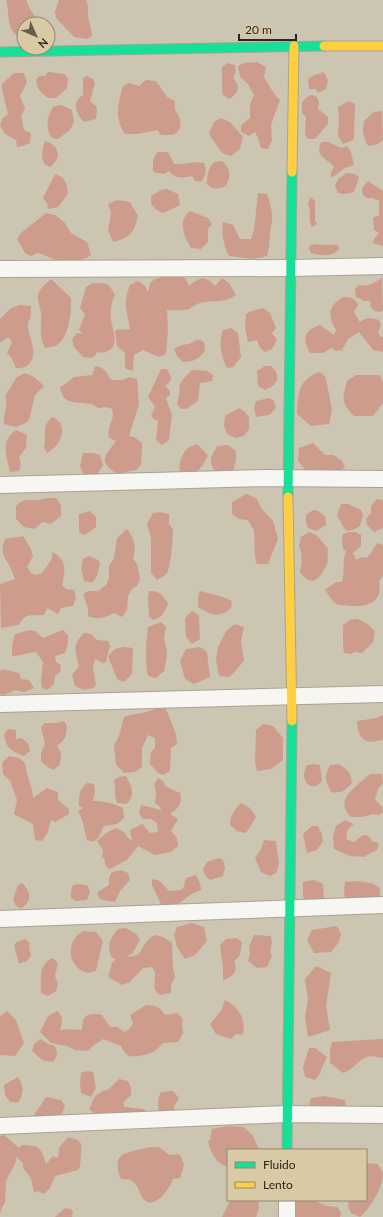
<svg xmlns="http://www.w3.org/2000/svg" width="383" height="1217" viewBox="0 0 383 1217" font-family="Lato,sans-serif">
  <rect width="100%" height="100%" fill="#ccc5b1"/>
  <path fill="#ce9c8d" d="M 6,0 L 26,0 C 29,9 35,15 38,24 L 24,24 L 24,39 C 4,32 11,16 6,0 Z
    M 59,0 L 86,0 C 89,6 88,11 88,16 C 89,23 92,29 92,36 L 87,39 L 74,37 L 56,18 L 55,12 Z
    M 257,62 L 266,67 L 264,77 L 275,95 L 280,100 L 271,125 L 272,140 L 268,149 L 261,148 L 258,138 L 255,132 L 249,136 L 241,132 L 241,125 L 250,118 L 250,104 L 254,95 L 248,84 L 240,77 L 238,66 L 244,63 Z
    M 228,63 L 235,65 L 236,71 L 233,78 C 241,87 239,93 229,99 L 223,95 L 222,91 L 222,67 Z
    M 48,72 C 53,72 58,74 64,74 L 68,78 L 67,88 L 56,98 L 48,98 C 41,93 37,89 36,80 L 39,76 L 45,76 Z
    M 324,72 L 328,80 L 326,89 L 318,93 L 316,89 L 309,89 L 308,79 L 314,75 Z
    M 14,73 L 24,73 L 27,82 L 20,96 L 25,109 L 21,116 L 24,130 L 31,133 L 30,143 L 23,146 L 17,147 L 16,140 L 5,134 L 0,126 L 2,119 L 8,114 L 2,90 L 2,84 Z
    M 87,76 L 93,79 L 95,83 L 90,101 L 96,106 L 97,111 L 96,119 L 84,122 C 76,113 71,103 83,95 L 83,78 Z
    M 146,80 L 156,81 L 167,97 L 175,101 L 175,110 C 180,116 184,127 176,133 C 172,136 166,135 161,135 L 157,130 L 138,134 L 125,134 C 114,119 118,102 123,86 L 129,83 L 139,86 Z
    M 311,95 L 317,97 L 319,102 L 318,109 L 328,117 L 328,124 L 315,139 L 308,139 L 305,134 L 306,117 L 302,113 L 302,102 L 306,98 Z
    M 349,101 L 355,104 L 354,138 L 353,140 L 343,144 L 338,136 L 339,119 L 338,107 Z
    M 61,105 L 72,110 L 74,122 L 70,130 L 58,139 L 52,138 C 45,128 47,116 53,107 Z
    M 382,111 L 383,140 L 378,144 L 368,146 C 363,137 362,131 364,121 L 374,112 Z
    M 221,118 L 230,122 L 243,137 L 240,149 L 231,156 L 222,153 L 209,134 L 214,122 Z
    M 45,141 C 60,145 62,158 50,167 L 44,164 C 41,155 42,150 45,141 Z
    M 321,142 L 328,142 L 342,148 L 347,146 L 351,152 L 354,165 L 345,168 L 331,178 L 331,172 L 334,167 C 326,157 315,158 321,142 Z
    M 157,152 L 168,152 L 174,164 L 182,164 L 198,162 L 204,163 C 207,170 206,175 201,182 L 195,181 L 192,176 C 183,178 175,179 169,171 L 165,174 L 156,173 L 153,171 L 153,160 Z
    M 222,161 C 231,170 231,174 226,186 C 220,189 212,190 207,184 C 207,175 208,169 214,162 Z
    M 347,173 L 355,174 L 359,177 L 354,192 L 344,194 L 338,193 L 335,185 L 339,178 Z
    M 55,174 C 66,177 67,184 68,194 L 58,207 L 48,209 L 47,203 L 43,198 Z
    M 368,181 L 383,191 L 383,246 L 373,243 L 374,239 L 379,233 L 374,230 L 373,218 L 379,215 L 379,201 L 373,198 L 367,198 L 363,195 L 362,188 Z
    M 167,189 L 178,194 L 180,205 L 168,211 L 162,213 L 157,210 L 151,204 L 151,196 L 161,190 Z
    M 258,193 L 267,194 C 270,202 273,213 272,222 C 271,226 270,230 270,234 C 269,244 270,246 267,256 L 253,259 L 229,256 C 224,246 221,234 223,222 L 233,225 L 240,239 L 251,239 L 254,230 Z
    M 310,197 L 315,201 L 315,220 L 317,224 L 312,227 C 307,219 312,211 308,204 Z
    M 117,200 L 130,202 L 138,216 C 134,233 130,238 113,242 L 108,230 L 111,213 L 108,204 Z
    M 190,211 L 208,218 L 212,224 L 208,229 L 208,242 L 201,249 L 191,248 C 184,236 177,221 190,211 Z
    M 46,213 L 55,215 L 65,223 L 71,233 L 87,242 L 91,255 C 83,261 70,263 60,261 C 52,259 45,255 38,253 L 31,256 L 25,253 L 17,239 L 21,233 Z
    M 317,244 C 324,246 330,244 338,245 L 339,250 C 330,257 322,256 311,253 L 309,249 L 310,245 Z
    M 176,274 L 186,279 L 189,286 C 200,277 205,275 215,286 L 222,278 L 229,283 L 236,295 C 220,305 216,299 200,303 C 196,304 193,307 189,309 C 182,311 174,310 167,310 L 168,331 L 166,354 L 159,357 L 143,350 L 134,355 L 133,371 L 126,369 L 125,366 L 125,353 L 117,346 L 115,330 L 130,329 C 127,309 122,306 130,285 L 138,281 L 145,286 L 148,292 L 150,283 L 155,279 Z
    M 382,278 L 383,310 L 381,312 L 374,311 L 371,307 L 370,301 L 364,301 L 356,297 L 355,289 L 358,285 C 367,288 375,282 382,278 Z
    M 51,279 L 71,298 C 72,311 69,338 57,345 C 54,347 48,347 45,348 C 38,332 42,329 41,314 C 41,308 37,302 38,296 C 39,288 46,284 51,279 Z
    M 93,283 L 102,283 L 109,285 L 115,295 C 111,303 110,310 111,319 C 112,329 120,345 108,351 C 103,353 102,353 97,352 L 96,355 L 91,358 L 83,357 L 74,347 L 72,339 L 77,333 L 82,334 L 79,330 L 85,314 L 80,308 L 86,287 Z
    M 343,297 C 351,297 355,298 358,305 L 354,312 L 360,322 C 367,317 371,317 379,320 L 381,325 L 378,332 L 381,337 L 383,337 L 383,352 L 373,350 L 359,332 L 348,339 L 342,350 L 336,351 L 331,348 L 323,353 L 310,353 C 302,339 304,330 320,325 L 334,335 L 336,330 C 327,314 328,307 343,297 Z
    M 20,305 L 31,306 C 31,310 31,314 30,319 C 29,321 28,323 28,325 C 28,338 40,354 28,365 C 25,368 20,368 16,368 L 12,359 L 7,353 L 12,342 L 8,337 L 0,343 L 0,319 L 11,308 Z
    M 263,308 L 270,313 L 276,328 L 272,333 L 277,340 L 272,349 L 265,352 L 260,348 L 257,340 L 248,342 L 245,328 L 246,314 L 251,311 Z
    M 231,328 L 238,333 L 241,357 L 233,367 L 227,368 C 221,356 218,343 223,330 Z
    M 196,340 L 200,340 L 204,342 L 205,351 C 199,359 193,362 183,362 L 177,356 L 174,349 C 181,343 189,346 196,340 Z
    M 95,366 C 104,367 107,372 111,380 L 123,380 L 129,377 L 137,379 L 139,404 L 129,436 L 134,437 L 142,443 L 141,465 L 136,470 L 117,474 C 97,461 105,456 116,441 L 109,438 C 106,425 116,420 112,409 C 105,406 105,408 99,408 C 96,407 93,404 90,404 C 76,401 63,406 60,387 L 68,382 L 74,377 L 92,375 Z
    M 265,366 L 271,366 C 282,376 278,385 265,390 L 258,386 L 257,371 Z
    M 161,369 L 167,369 L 171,377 L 170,382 L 165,386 L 170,391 L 170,395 L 166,398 L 172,415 L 169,440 L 162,445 L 156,440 L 158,421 L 154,419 L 151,416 L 155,407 L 148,397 Z
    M 192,370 L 207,371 L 213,375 L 212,381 L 200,383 L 198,401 L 186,409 L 181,409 L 177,404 L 180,391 L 179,386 C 182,379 187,376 192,370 Z
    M 319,372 L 322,373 L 326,378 L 332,410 L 329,424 L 311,426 L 297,414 C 298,394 298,380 319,372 Z
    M 25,373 L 34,377 L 44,386 L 35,395 L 29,420 L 26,423 L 16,427 L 4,424 C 3,412 9,407 5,396 L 17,377 Z
    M 356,375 L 380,375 L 383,383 L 383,403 L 373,416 L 354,416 C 341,402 342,400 347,381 Z
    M 269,398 L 274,401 L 276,408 L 269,415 L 256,417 L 254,408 L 256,401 Z
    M 239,408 L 244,411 L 249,417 L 249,429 L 244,436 L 236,438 L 227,434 L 224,426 L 225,416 Z
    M 52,417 C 70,424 61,446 47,453 L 44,447 C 47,434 41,427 52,417 Z
    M 16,430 L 27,435 L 26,448 L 19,457 L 21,464 L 19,471 L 10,472 C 6,454 0,442 16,430 Z
    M 313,443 L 325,455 L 333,455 L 341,460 L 345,466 L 340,473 L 308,473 L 298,461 L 299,448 Z
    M 197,444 L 205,452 L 208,456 C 200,470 197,477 180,471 C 178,465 182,454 187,449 C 189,447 194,445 197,444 Z
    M 228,445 L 236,451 L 236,459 L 233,472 L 216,472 C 207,461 211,458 217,446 Z
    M 83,453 L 93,453 L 100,455 L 103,465 L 97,475 L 84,475 L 80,466 Z
    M 246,494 L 256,498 L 262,509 L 273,521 L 278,539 L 268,564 L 257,564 L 255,557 L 254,531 L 248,520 L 239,519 L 232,514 L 232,502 Z
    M 45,498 L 56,498 L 61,505 L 61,516 L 51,524 L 43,522 L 34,529 L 24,527 L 16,519 L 16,506 C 27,495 32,504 45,498 Z
    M 377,499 L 383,500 L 383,528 L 374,532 L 367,525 L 366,519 L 371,513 L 371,506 Z
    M 341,504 L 348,504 L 361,510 L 363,515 L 360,526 L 353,530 L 347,531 L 344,528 L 337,515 Z
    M 313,510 L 318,511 L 325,516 L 326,525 L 316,531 L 308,528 L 306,522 L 306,515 Z
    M 90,511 L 96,517 L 96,527 L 88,533 L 83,535 L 79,531 L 79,514 Z
    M 160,512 L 169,514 L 169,524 L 173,529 C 173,537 171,567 167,573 C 165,576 160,578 157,580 L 151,573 L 151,538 L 147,524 L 153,513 Z
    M 127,529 C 135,540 136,546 133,559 L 137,564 L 140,579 L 137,586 L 132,589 L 128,596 L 127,610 L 122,617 L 114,613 C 104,618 98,620 88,616 L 88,608 L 83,594 L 89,591 L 98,591 L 106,585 L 109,578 L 109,566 L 114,558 L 117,538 Z
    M 309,532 C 320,535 320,541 328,548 C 327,552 328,557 328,561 C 327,565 324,570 322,573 C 314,585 308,582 300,572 C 302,562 303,555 299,546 L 301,537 Z
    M 349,532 L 356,532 L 361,535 L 361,546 L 353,553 L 356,560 L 362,557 L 367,558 C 372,553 373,547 378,543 L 383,545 L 383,576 L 379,581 C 383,602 369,607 350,606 C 345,605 340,606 335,603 C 331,600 328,594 325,590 L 336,582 L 342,582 C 345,571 342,560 346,551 L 343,549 L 342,540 L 343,534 Z
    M 23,536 L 31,549 L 33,556 L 27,567 L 31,573 L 37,575 L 43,572 C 46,565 54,562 52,552 C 68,560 65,571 62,585 L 66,589 L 74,590 L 76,598 L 73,606 L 61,608 L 58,614 L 47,608 L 44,615 C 30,616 26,612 19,625 L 1,628 L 0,584 L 15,579 C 13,574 11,568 8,563 C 2,554 1,550 5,539 Z
    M 89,556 L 98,560 L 100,564 L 97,576 L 92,583 L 84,581 L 81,569 L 83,559 Z
    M 149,591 C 162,591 161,595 168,603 C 165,612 163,616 154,620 L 149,617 L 148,597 Z
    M 200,591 L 223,597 L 232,601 L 231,608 C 218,619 212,615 198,607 L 198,597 Z
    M 192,611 L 199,615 L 200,639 L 192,644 L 186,637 L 185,618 Z
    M 358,619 L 369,625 L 375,632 L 373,642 L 362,653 L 355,652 L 351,654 L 344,653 L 343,645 L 343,625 L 350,620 Z
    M 161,622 L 166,627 L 164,638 L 167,651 L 166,662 L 164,671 L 156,678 L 148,676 C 145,660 146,643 148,627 Z
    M 235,624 L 244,627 L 241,641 L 244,661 L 230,677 L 219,676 L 216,659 L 218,647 L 226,631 Z
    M 30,630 L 35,631 L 43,638 L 63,630 L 68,635 L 68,643 L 65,653 L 55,656 L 56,662 L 61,665 L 60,672 L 55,676 L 54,684 L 47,690 L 42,688 L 41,682 L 43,662 L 36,652 C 28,652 21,656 12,656 L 12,646 L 15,634 Z
    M 84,633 L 91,634 L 97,640 L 108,641 L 110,646 L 106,662 L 103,663 L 95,659 L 93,668 L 96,685 L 93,688 L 84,690 L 75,686 L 72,675 L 79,666 C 75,651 72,645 84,633 Z
    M 124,647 L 133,648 L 132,674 L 124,682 L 117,679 L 108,656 L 115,649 Z
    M 200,647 L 207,652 L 210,677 L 194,684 L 185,679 L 180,661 L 186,649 Z
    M 2,669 L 19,673 L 21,679 L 29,680 L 34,688 L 24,692 L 15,690 L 4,695 L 0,694 L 0,671 Z
    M 158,708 L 166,709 L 176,734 L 177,744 L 171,748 L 170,771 L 163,775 L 158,773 L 150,764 L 151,752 L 155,748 L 155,738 L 148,735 L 142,748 L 142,767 L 135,772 L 124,773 L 116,765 L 114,745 L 119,736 L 124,717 C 136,713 147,713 158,708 Z
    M 383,715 L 383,740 C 379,740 374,742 370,742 C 359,740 358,730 357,721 L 377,718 Z
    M 64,721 L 67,726 C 66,737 66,739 57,746 L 61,752 L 60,765 L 53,770 L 45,765 L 41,761 L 41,753 L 45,744 L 41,727 L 45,723 L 56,723 Z
    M 263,724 L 273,726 L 283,738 L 283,760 L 271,769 L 257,771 L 255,762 L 256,730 Z
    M 8,729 L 16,730 L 16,739 L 21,738 L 28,743 L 30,751 L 24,756 C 11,751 6,748 4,734 Z
    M 9,756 L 19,758 L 25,763 L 27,774 L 32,790 L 33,798 L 47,788 L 58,792 L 58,800 L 69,809 L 69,814 L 55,822 L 51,820 L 48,832 L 42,841 L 35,840 L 33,824 L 14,814 L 17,800 L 10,781 L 3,774 L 2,763 Z
    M 315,764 L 320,765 L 322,781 L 316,786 L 310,786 C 302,780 303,773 307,765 Z
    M 338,764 C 348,769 350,772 352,783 C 346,790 341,794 331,792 C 325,780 324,777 330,765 Z
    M 370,774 L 382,774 L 383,783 L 378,789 L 375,799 L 382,807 L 383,813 L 378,815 L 373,814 L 362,817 L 351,817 C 332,799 359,785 370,774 Z
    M 126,776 C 132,787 136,794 127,804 L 117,803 C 114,796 116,789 114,780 L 119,777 Z
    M 158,778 L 163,781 L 165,786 L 180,793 C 183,803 179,808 170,814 L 178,819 L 171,831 L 177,838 L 178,846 L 171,852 L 155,855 L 138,846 L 127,860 L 110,869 L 106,867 L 104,858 L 102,858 L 103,850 L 97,841 L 106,833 L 116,828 L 124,832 L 128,838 L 132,840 L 130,830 L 142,824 L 150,833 L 158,832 L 157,823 L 151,819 L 143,819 L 139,813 L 141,805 L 161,810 L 160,807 L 155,803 L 156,792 L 154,784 Z
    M 87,783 L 94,784 L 95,793 L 93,801 C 104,801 113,803 123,808 L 124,818 L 117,824 L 104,826 L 98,838 L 93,842 L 87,840 L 82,820 L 78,811 L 83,808 L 79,806 C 78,797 80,788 87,783 Z
    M 241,803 L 250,808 L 256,817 L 246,833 L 237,831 L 230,825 C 230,816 235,809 241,803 Z
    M 345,820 L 354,824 L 348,829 L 346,839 L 354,842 L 363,835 L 369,836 L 372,841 L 379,843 L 377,850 L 365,856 L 367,857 L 350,856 L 334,849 L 333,837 L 336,826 Z
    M 312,826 L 318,826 L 322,834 L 323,841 L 317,850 L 307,853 L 303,834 Z
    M 264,840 L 276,841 L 279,864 L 276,873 L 270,876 L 261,872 L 255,858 L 261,849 Z
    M 219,858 L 223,860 L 225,867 L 223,876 L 210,880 L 205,875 L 203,869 L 207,862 Z
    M 120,870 L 128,873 L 130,880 L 120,891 L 115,902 L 100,899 L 97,893 L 101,890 L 109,885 L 109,878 L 112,872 Z
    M 196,875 L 200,883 L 201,890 C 197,892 192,893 189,896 C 181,902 175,907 165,908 L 161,904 L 152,885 L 152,879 L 160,881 L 169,891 C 174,890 178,891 183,889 L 186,878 Z
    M 314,880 L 323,884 L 324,901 L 308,904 L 303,897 L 303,882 Z
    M 356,881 L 371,883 L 380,888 L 379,900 L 346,901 L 344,893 L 345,882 Z
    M 22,883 C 32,893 32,900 21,909 L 15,905 L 13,899 L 18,885 Z
    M 80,884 L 87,885 L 90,891 L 87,900 L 76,901 L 71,898 L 71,891 L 73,885 Z
    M 191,923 L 204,927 L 207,941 L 195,955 L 185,959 L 177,947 L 174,934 L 177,927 Z
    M 337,926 L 341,934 L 339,942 L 331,952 L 314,953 L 307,940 L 312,930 Z
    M 126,928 L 136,934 L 140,940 L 132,954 L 127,956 L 128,957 C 141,955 139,953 145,944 C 147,940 152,937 155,935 L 163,937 L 172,943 L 173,969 L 175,977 L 171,985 L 171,993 L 160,995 C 152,990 155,985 155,977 C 156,973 154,970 152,967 L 143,968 L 130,982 L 122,985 L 108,977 L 112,963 L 116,959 L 112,958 C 106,945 110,939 118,929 Z
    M 83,931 L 96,932 L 103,941 L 96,971 L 88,973 C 85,972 79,970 77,967 C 66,955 70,939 83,931 Z
    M 254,935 L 271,936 L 272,943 L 270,952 L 272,956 L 267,967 L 257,968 L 248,961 L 250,953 L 249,946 Z
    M 237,938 L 242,942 L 240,955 L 234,962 C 239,972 232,977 223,980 L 223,968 L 220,945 L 226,939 Z
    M 25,939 L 30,943 L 29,947 L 31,955 L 27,961 L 19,964 L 14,945 L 17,942 Z
    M 53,958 L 58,963 L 55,976 L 58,984 L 56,991 L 48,996 L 41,993 C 41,979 38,964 53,958 Z
    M 316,966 L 331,973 L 326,1006 L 330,1030 L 308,1037 L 305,1016 L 308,1000 L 305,979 Z
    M 225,1000 C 239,1007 246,1019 243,1035 L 236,1034 L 231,1039 L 216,1034 L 210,1024 L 221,1011 Z
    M 146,1005 C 155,1005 160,1007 165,1015 L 177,1013 L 183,1019 L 182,1025 L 183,1033 L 178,1042 L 163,1043 C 156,1051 154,1052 144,1055 C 132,1057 127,1059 121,1046 L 103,1039 L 94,1045 L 88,1051 L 75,1050 L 67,1046 L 51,1043 L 40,1032 L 48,1016 L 57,1011 C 64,1016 62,1023 60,1031 L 64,1029 L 82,1030 C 82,1015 87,1012 102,1015 L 110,1027 L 117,1027 L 125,1032 L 129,1029 L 133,1024 L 130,1015 Z
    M 7,1011 L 16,1020 L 24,1043 L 15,1056 L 0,1055 L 0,1016 Z
    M 41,1039 L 48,1044 L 55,1046 C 58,1053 58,1056 53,1062 L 42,1060 L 32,1051 L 34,1044 Z
    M 383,1039 L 383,1058 C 379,1058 374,1056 370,1056 C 359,1058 354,1070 343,1073 L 330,1063 L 330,1049 L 332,1042 Z
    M 309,1048 L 315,1048 L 327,1057 L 319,1075 L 315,1080 L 305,1077 L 303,1067 Z
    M 87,1071 L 93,1072 L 96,1088 L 91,1097 L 81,1093 L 80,1083 L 81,1073 Z
    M 18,1077 C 24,1086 24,1094 18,1103 L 10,1102 L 5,1095 L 4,1085 Z
    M 119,1079 L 128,1081 L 131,1088 L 131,1095 L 123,1103 L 125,1107 L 144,1109 L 149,1114 L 102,1120 L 89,1109 L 95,1096 L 103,1091 L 109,1089 Z
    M 173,1091 L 179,1098 L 174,1106 L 175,1111 L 159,1112 C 158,1105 157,1099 161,1092 Z
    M 324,1096 L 345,1100 L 346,1110 L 330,1121 L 324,1123 L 316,1120 L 309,1107 L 311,1098 Z
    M 46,1097 L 61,1100 L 65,1106 L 60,1119 L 36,1120 L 34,1115 Z
    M 228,1126 L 244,1127 L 253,1136 L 258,1147 L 261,1150 L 228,1150 L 228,1167 C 216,1164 210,1152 208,1141 L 210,1140 L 212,1129 Z
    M 4,1135 L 19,1148 L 22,1145 C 40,1145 41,1148 46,1164 L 53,1156 L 58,1158 L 59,1148 L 68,1137 C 72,1138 77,1139 80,1142 C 83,1145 80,1163 80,1167 L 78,1170 L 55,1176 L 50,1188 L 44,1194 L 38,1191 L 34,1193 L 31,1178 L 23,1168 L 23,1163 L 19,1160 L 17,1156 L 16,1162 L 6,1181 L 5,1203 L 2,1207 L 0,1214 L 0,1136 Z
    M 150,1147 L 159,1147 L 169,1155 L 179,1154 L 181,1157 L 184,1165 L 180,1178 L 173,1179 C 169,1189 161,1201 150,1203 C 138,1200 141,1184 130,1180 C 128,1179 124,1180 121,1179 C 109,1150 130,1153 150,1147 Z
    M 366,1163 L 378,1164 C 379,1167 382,1170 383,1173 C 383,1188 370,1208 360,1217 L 351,1213 L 348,1206 L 349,1200 L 366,1200 Z
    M 233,1200 L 258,1200 L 259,1208 L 256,1217 L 222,1217 L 230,1201 Z
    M 294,1200 L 312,1200 L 327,1206 L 337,1207 L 341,1212 L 340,1217 L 290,1217 Z
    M 65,1208 L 71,1209 L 73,1212 L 72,1217 L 55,1217 Z"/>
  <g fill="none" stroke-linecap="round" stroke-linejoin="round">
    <defs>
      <path id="street" d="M 0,269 L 292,268 L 383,266
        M 0,485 L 267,478 L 383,479
        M 0,704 L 383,694
        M 0,919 L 383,905
        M 0,1126 L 287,1114 L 383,1115
        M 287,1217 L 287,1200"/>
      <path id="fast" d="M 0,52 L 324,46
        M 288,497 L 292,172
        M 287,1150 L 292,721"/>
      <path id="slow" d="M 324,46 L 383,46
        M 292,172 L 294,46
        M 288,497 L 292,721"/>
    </defs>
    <use href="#street" stroke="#a8a393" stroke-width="18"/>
    <use href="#fast" stroke="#a8a393" stroke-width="11"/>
    <use href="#slow" stroke="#a8a393" stroke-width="11"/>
    <use href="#street" stroke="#f7f6f3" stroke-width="16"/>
    <use href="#fast" stroke="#16e098" stroke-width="9"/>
    <use href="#slow" stroke="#ffcf43" stroke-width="9"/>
  </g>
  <rect x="227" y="1149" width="140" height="52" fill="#d8caa5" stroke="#93886d"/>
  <rect x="235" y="1162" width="20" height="6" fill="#16e098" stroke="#93886d"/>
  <text x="263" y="1169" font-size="12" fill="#2c2618">Fluido</text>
  <rect x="235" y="1182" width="20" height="6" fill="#ffcf43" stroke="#93886d"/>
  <text x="263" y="1189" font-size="12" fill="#2c2618">Lento</text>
  <g transform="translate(36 36) rotate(135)"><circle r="19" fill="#d8caa5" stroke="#93886d"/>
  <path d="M0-3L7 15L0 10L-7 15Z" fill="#645e4e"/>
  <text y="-6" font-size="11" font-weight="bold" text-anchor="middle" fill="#2c2618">N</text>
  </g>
  <path d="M239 34v6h57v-6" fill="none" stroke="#2c2618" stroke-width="2"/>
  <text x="245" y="34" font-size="12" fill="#2c2618" stroke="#d8caa5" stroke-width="3" paint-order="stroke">20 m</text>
</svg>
